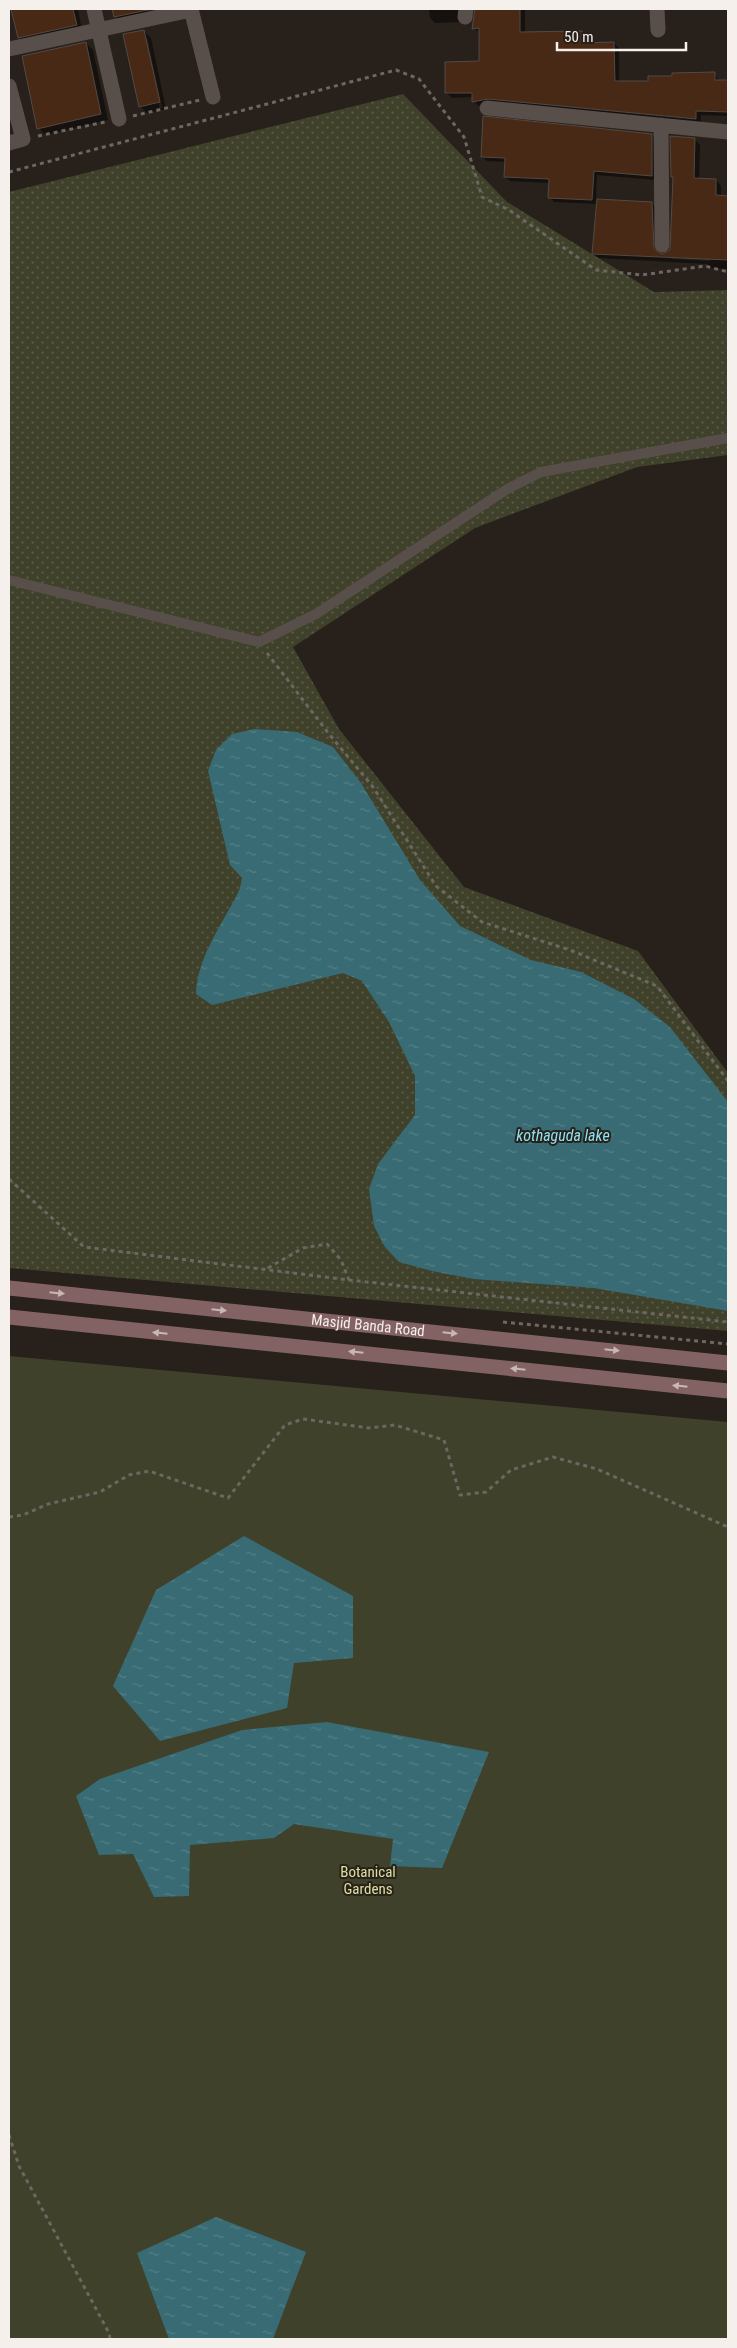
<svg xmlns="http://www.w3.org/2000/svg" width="737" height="2348" viewBox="0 0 737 2348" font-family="'Roboto Condensed',sans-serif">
  <defs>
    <pattern id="grass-dots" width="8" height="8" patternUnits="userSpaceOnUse" patternTransform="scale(1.25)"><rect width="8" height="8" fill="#3f412b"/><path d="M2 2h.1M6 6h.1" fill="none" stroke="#5b5d4a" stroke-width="1.8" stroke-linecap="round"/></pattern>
    <pattern id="water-ripples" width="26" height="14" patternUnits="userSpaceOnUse" patternTransform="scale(1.25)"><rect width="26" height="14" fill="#386b73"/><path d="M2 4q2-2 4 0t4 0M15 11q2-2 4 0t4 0" fill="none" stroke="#558087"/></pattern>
  </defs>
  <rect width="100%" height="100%" fill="#28201b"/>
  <path fill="url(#grass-dots)" d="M 403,94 L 507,202 L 654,292 L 728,290 L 728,455 L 637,467 L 475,528 L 293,647 L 339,729 L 464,887 L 638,951 L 728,1073 L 728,1331 L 9,1268 L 9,192 Z"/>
  <path fill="#3f412b" d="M 9,1356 L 728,1422 L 728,2339 L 9,2339 Z"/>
  <path fill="url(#water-ripples)" d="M 255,729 L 297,732 L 333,747 L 361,783 L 420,880 L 460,926 L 531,960 L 581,972 L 634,999 L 670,1027 L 728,1102 L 728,1311 L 594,1288 L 474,1279 L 432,1271 L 399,1262 L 385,1247 L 374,1226 L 369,1189 L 378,1164 L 415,1115 L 415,1076 L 389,1022 L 362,981 L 343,973 L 212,1005 L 196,994 C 196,967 214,936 227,913 C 234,900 240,893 242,878 L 230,865 L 208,771 L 216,750 L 232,734 Z
    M 244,1536 L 353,1596 L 353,1658 L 294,1663 L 287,1708 L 160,1741 L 113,1686 L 156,1590 Z
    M 327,1722 L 489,1752 L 442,1868 L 390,1866 L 393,1839 L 294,1824 L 274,1838 L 190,1845 L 189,1896 L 154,1897 L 133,1854 L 99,1855 L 76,1796 L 100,1779 L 242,1730 Z
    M 216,2217 L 306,2252 L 273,2339 L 169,2339 L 137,2253 Z"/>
  <path fill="#0007" fill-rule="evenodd" d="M 13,9 L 78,9 L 82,31 L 25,43 L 19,37 Z
    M 114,9 L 146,9 L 148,17 L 121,22 L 115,16 Z
    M 429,9 L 463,9 L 461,22 L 435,23 L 430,18 Z
    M 476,9 L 525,9 L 525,33 L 582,32 L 587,37 L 587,44 L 614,43 L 619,48 L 619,82 L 649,82 L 714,73 L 719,81 L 728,81 L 728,116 L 701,115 L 701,124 L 494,103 L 479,106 L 474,101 L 474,97 L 452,98 L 447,93 L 480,63 L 480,33 L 473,28 Z
    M 144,31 L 151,38 L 166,109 L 147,113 L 140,106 ZM 145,37 L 147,37 L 162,108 L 160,109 Z
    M 86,43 L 93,50 L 108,120 L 45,135 L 39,128 Z
    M 651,135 L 656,139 L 656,180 L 597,175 L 596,200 L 652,203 L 657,209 L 658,254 L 661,256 L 668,254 L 673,245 L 674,178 L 672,177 L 695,139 L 700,145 L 699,180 L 716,180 L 721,186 L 721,197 L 728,197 L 728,269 L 711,268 L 707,264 L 598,258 L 593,253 L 598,204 L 554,202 L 550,197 L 550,183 L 510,181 L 505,177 L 506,162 L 487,161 L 482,157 ZM 672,257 L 710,259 L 710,261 L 672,259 Z"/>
  <path fill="#482916" stroke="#534944" d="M 11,9 L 73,9 L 77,25 L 18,38 Z
    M 112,9 L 152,9 L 114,17 Z
    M 475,9 L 520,9 L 520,32 L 582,31 L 582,43 L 614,42 L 615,81 L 648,81 L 648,76 L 672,76 L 672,73 L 715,72 L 715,80 L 728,80 L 728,112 L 696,111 L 696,119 L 488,99 L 472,102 L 472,93 L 445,93 L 445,62 L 479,61 L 479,28 L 472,29 Z
    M 144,30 L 160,102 L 139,107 L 123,34 Z
    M 86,42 L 101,114 L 37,129 L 22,56 Z
    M 483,116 L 652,134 L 652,176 L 594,171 L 592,200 L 548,198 L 549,179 L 504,177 L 505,158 L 481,157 Z
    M 670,136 L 695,138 L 694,178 L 716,179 L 716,195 L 728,196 L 728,260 L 592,254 L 597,199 L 652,202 L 654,249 L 662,254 L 670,250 L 673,177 L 671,177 Z"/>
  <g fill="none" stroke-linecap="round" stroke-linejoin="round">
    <path stroke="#6d6661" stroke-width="3" stroke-dasharray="4 4" stroke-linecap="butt" d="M 133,116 L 200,100
      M 38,136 L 105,122
      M 9,172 L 396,70 L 419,79 L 464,137 L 482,197 L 509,210 L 596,270 L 642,275 L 705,266 L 728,272
      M 267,653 L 329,734 L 373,787 L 436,886 L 482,922 L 570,950 L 657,986 L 728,1081
      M 9,1179 L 84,1247 L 349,1280 L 728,1322
      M 268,1268 L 303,1248 L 327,1244 L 341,1260 L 349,1280
      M 503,1322 L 728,1344
      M 9,1517 L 23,1515 L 48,1504 L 100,1492 L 129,1475 L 149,1471 L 228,1498 L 285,1425 L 303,1419 L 369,1428 L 395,1425 L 444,1440 L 460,1495 L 486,1492 L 511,1470 L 553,1457 L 597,1469 L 728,1527
      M 9,2135 L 19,2166 L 109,2333 L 110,2339"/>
    <path stroke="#594f4a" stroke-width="10" d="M 9,580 L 259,642 L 316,614 L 509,488 L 541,472 L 728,438"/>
    <path stroke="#594f4a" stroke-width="15" d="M 94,9 L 119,119
      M 191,9 L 213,97
      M 657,9 L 658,30
      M 465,17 L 466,9
      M 9,49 L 191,10
      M 9,86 L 23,139 L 9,143
      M 487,108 L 728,132
      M 661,125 L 662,245"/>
    <g stroke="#836263" stroke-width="15">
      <path id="s1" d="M 9,1288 L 728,1363"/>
      <path d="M 9,1317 L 728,1391"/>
    </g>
  </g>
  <defs><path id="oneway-solid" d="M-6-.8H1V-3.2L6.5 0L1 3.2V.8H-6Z" transform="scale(1.25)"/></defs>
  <g fill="#c7b7b5">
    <use href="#oneway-solid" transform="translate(57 1293) rotate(6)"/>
    <use href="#oneway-solid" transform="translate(219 1310) rotate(6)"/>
    <use href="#oneway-solid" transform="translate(160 1333) rotate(-174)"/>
    <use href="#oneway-solid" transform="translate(450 1333) rotate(6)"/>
    <use href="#oneway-solid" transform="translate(612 1350) rotate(6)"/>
    <use href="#oneway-solid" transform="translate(356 1352) rotate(-174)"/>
    <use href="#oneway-solid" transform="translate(518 1369) rotate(-174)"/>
    <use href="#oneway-solid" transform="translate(680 1386) rotate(-174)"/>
  </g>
  <g text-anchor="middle" stroke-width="4" stroke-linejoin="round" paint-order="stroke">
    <g font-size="15" fill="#f5f0ec" stroke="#28201b">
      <text dy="5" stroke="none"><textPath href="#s1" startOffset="361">Masjid Banda Road</textPath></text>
    </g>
    <g font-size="15" fill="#dbe09e" stroke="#28201b">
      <text x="368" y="1877">Botanical<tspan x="368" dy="17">Gardens</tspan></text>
    </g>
    <g font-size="16" font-style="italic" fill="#8ce2f1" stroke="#28201b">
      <text x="563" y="1141">kothaguda lake</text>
    </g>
  </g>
  <rect width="737" height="2348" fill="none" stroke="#f5f0ec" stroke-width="20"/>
  <path d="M557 42v8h129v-8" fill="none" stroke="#f5f0ec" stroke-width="2.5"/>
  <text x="564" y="42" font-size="15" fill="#f5f0ec" stroke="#28201b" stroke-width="4" paint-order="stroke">50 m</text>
</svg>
